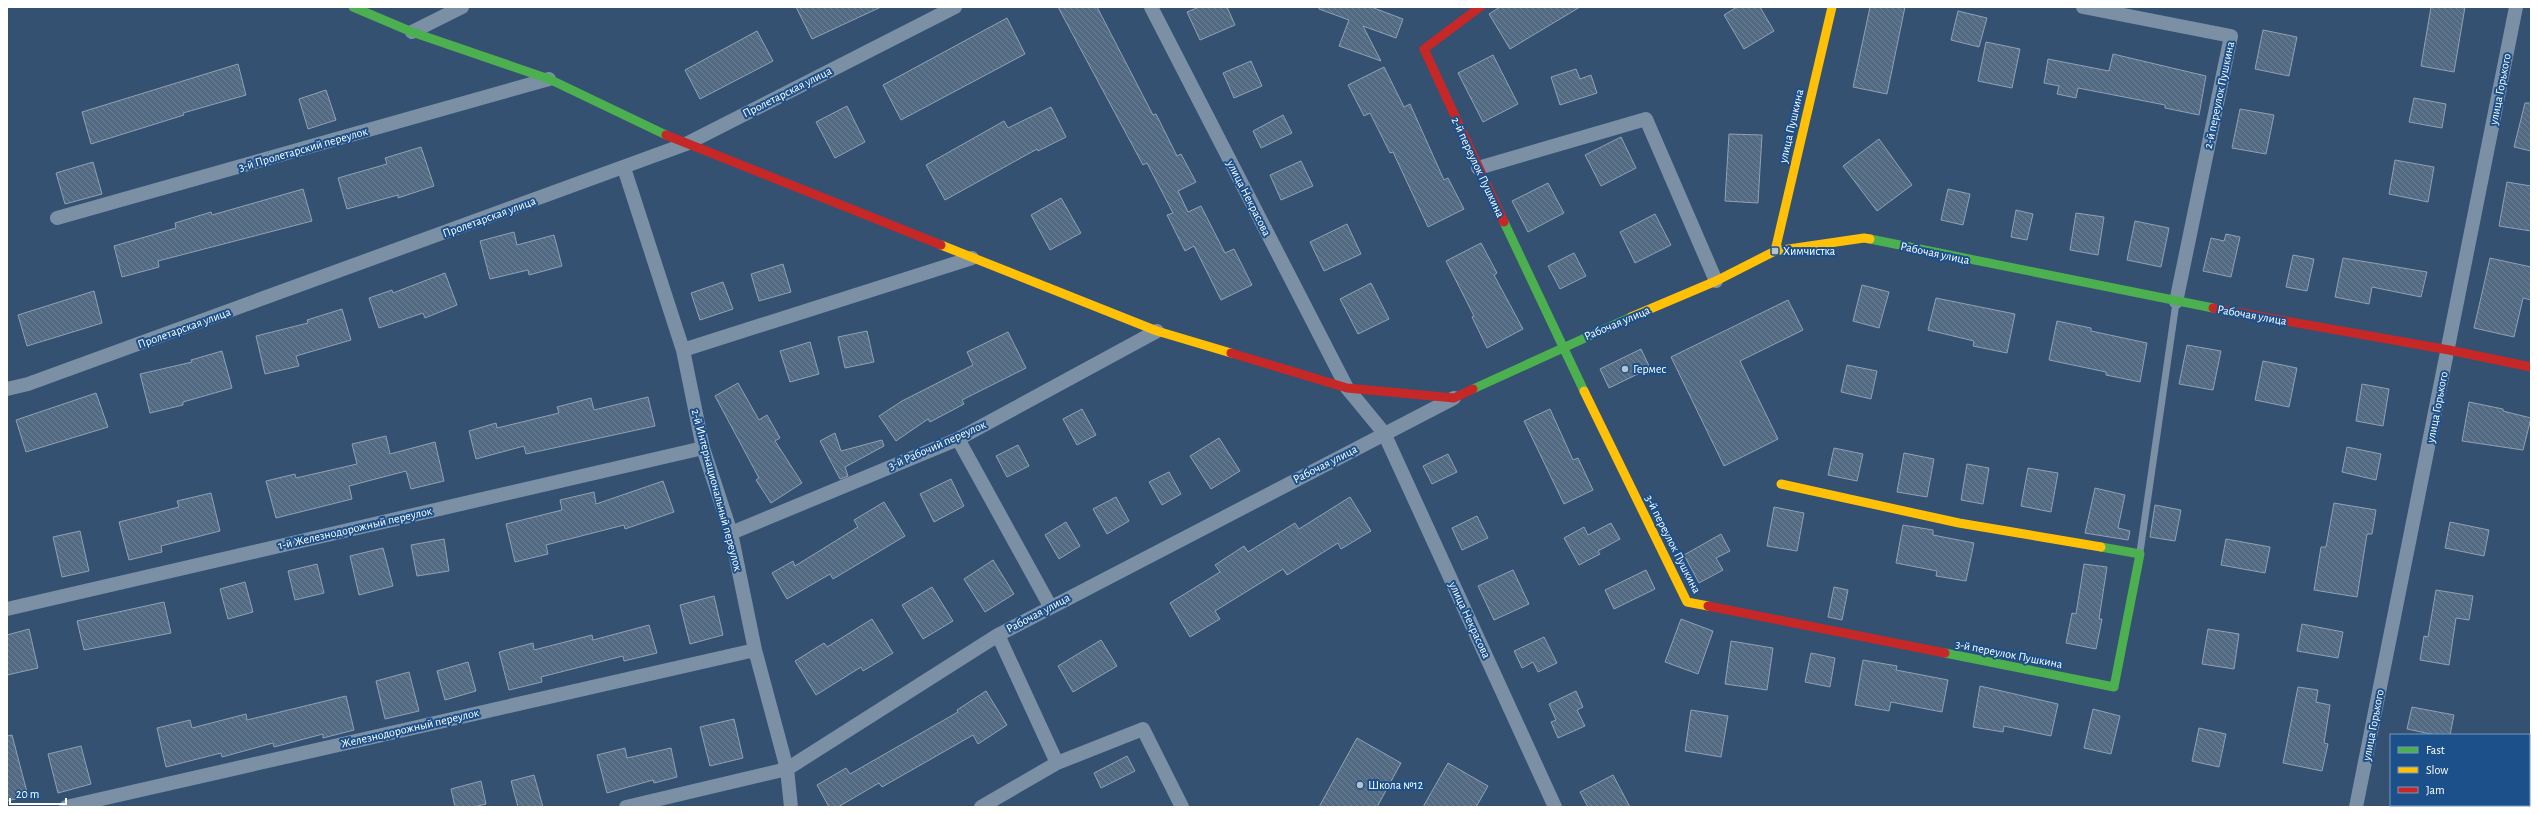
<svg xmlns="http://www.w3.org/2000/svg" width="2538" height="814" font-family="'Alegreya Sans',sans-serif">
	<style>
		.building { fill: url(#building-back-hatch); stroke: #90a1b4 }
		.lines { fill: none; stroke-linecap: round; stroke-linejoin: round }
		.lane { stroke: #7c90a5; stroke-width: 7 }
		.street { stroke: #7c90a5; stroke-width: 14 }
		.fast { stroke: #4caf50; stroke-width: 9 }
		.slow { stroke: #ffc107; stroke-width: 9 }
		.jam { stroke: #c62828; stroke-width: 9 }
		.poi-dot { fill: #b8c2cd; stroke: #1c508a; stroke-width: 1.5 }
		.labels { text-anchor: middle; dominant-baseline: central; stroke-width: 4; stroke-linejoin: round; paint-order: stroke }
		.street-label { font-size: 12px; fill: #fff; stroke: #1c508a }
		.poi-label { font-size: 12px; fill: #fff; stroke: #1c508a; text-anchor: start }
	</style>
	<defs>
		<pattern id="building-back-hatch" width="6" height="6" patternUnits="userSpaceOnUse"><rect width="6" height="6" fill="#536a83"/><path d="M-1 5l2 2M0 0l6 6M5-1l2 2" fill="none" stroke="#6d8096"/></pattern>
	</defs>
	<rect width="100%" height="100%" fill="#355171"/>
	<path class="building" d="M796,7h85l-69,32z
		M1058,7h39l56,108 3,-1 21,42 4,-2 15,28 -18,9 10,21 13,-6 24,47 9,-4 18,36 -31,15 -27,-54 -9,5 -18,-36 6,-2 -26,-50 -4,2z
		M1199,7h28l8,18 -35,15 -13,-28z
		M1319,7h52l32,12 -7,19 -33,-12 18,35 -42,-15 10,-26 -30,-11z
		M1500,7h80l-70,42 -21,-35z
		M1737,7h23l14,24 -30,18 -20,-34z
		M1870,7h35l-18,87 -34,-7z
		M2431,7h34l-11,65 -33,-6z
		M1958,11l29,7 -8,29 -28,-7z
		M1007,18l18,36 -124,66 -18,-35z
		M2263,30l34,7 -8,39 -34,-7z
		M757,31l16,30 -73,38 -15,-29z
		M1986,42l34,7 -8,39 -34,-7z
		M2113,54l93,22 -7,39 -34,-7v-3l-87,-17 -2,10 -19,-4 2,-8 -15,-3 4,-24 61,12z
		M1493,55l25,49 -35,18 -25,-49z
		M1251,61l11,25 -28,12 -11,-25z
		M238,64l8,31 -63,18 1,2 -93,29 -9,-32z
		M1384,67l20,40 6,-3 34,76 4,-2 16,31 -36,18 -35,-75 -3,1 -20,-40 -6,3 -16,-31z
		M1576,69l4,10 11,-4 6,18 -37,12 -9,-28z
		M326,90l10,30 -28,9 -9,-30z
		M2414,98l32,6 -4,24 -33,-6z
		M2525,103h6v48l-17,-4z
		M847,106l18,36 -30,16 -19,-36z
		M1051,107l15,30 -28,14 -1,-2 -92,51 -19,-35 78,-44 4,7z
		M2240,109l34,6 -8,39 -34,-6z
		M1283,115l9,18 -31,15 -8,-17z
		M1729,134l33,1 -4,68 -33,-2z
		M1621,137l15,31 -35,18 -16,-31z
		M1879,139l33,46 -35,26 -34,-45z
		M421,147l13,39 -36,12v-3l-51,14 -9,-31 49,-14 -2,-6z
		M2395,160l39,7 -6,35 -39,-8z
		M1301,161l12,25 -32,14 -11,-25z
		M93,162l9,32 -37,10 -9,-31z
		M2507,182l24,4v45l-32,-5z
		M1548,183l16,30 -36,19 -16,-31z
		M303,189l9,32 -154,40 1,6 -37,10 -8,-31 62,-18 -1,-5 36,-11 1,3z
		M1948,189l22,5 -7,31 -22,-5z
		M1061,198l20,35 -31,17 -19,-35z
		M2016,210l17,4 -6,26 -16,-3z
		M2076,213l28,4 -6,38 -28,-5z
		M1655,214l16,31 -36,18 -15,-31z
		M2135,221l34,7 -8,39 -34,-7z
		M1347,224l14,30 -37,17 -14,-29z
		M514,232l3,13 37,-10 8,31 -33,9 -1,-5 -38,9 -10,-38z
		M2226,234l14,3 -9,40 -28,-6 8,-33 13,3z
		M1481,243l16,30 -3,2 29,54 -36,19 -15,-31 2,-1 -28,-55z
		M1574,253l12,23 -26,13 -12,-23z
		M2293,255l21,4 -7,32 -21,-4z
		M2343,258l84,14 -6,25 -49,-10 -3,17 -34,-7z
		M2490,258l41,9v33l-8,-2 -9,39 -40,-9z
		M783,264l8,28 -32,9 -8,-27z
		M445,273l12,32 -32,13 -2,-5 -44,15 -10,-30 23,-8 1,3z
		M723,282l10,27 -33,11 -9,-27z
		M1371,283l18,36 -31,15 -18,-35z
		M1862,285l27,7 -10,36 -26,-7z
		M94,291l8,32 -75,23 -9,-31z
		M1936,298l79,16 -8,39 -34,-7 1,-5 -46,-11z
		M1788,300l15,30 -63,31 38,78 -54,27 -53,-109z
		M342,309l9,31 -55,16 3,10 -34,8 -9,-38 52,-13 -1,-3z
		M2057,321l34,7v3l56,12 -7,39 -34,-7v-3l-57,-12z
		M867,331l7,31 -29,6 -7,-31z
		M1008,332l18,36 -64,32 2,4 -34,18 -2,-3 -32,22 -17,-25 23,-15 71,-36 -6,-13z
		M810,342l9,32 -29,8 -10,-31z
		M2187,345l34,6 -8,39 -34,-6z
		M1641,349l9,19 -41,20 -9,-19z
		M222,351l10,37 -49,14v3l-33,8 -10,-39 52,-12 -1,-2z
		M2263,361l34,7 -8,39 -34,-7z
		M1847,365l30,6 -6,28 -30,-7z
		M738,383l21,37 8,-5 13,23 -5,3 27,42 -31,20 -15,-23 3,-2 -44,-82z
		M2362,384l27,5 -6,37 -27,-5z
		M96,393l12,34 -82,25 -10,-32z
		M648,397l7,29 -129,28 -2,-8 -48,13 -7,-28 27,-8 1,5 62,-15 -2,-6 34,-9 3,12z
		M2469,402l34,7v2l28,7 -8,32 -61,-9z
		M1082,409l14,26 -19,10 -14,-26z
		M1550,409l23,51 5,-2 15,32 -29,14 -40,-83z
		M835,433l6,18 41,-11 2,6 -39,21 3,9 -8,3 -20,-38z
		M386,436l4,18 45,-12 9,39 -33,8 -5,-18 -57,15 3,13 -76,19 -10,-37 29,-7 1,4 61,-14 -5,-20z
		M1219,438l21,33 -29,18 -21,-33z
		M1018,445l11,21 -22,11 -11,-21z
		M2347,447l34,7 -5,26 -34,-8z
		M1834,448l29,6 -6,27 -29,-6z
		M1904,453l30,6 -7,38 -30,-5z
		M1448,454l9,18 -25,12 -9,-18z
		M1967,464l22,4 -6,36 -22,-4z
		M2028,468l30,5 -7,39 -30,-6z
		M1169,472l12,22 -19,11 -13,-23z
		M951,479l13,27 -30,16 -14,-28z
		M663,481l11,31 -49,17 -1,-4 -78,20 2,9 -33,8 -9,-38 56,-14 -2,-10 34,-8 2,12z
		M2095,488l30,7 -7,33 12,3 -2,9 -43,-7z
		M211,493l9,38 -59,15 1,6 -33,8 -10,-38 60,-15 -2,-6z
		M1116,497l13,24 -22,13 -14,-25z
		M1350,497l21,34 -30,18 -3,-6 -51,32 -4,-6 -68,42 5,8 -30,18 -20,-34 50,-31 -5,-7 29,-19 4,6 47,-29 4,6z
		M884,502l21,34 -72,43 -3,-5 -43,25 -15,-26 21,-12 2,5 63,-39 -4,-7z
		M2334,503l42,7 -4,24h-5l-10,63 -43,-7 7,-43h5z
		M2155,505l26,5 -6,31 -25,-4z
		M1774,507l30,6 -7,38 -30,-5z
		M1477,516l11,22 -26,12 -10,-22z
		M1066,522l14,24 -21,13 -14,-24z
		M2450,522l39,8 -5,26 -39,-8z
		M1611,523l9,16 -22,12 2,3 -21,11 -15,-27 20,-11 4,8z
		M1903,525l30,5v5l41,8 -8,38 -30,-5 1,-5 -41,-8z
		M80,531l9,40 -27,6 -9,-40z
		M1721,534l9,17 -14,7 7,12 -24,13 -15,-28z
		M444,539l5,32 -32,5 -6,-31z
		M2226,539l44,8 -5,26 -44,-8z
		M383,548l10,38 -34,9 -9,-39z
		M993,560l21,34 -29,18 -21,-33z
		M317,564l7,29 -29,7 -7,-29z
		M2084,564l23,3 -8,52h3l-6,30 -30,-6 6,-30 4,1z
		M1513,570l16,34 -35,16 -16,-34z
		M1646,570l9,19 -41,20 -9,-19z
		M245,582l8,30 -25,7 -8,-30z
		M932,587l21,34 -30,18 -21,-34z
		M1834,587l14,3 -6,30 -14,-3z
		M2436,590l37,6 -4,24 -13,-2 -7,47 -29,-5 4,-24 4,1z
		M714,596l9,39 -33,9 -10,-39z
		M164,602l7,31 -87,17 -7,-29z
		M872,619l21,34 -30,18 -2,-4 -45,28 -21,-34 29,-18 3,4z
		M1681,619l32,12 -15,43 -33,-12z
		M2302,624l41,8 -5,26 -41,-7z
		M649,625l8,28 -33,8 -1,-5 -82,21 1,5 -33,8 -10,-38 34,-9 1,7 58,-15 1,5z
		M29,629l9,39 -31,7v-40z
		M2208,629l31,5 -5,35 -32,-5z
		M1544,637l13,26 -19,9 -5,-10 -11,6 -8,-17z
		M1101,640l16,26 -44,26 -15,-26z
		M1731,641l42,7 -6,42 -42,-6z
		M1811,653l24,5 -5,29 -25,-5z
		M1863,660l34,6 -1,4 52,10 -6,32 -51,-10 -2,9 -34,-6z
		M468,662l8,29 -31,9 -8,-29z
		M409,672l10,39 -34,8 -9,-38z
		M1980,686l78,18 -7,32 -47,-10 -1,6 -30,-5z
		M2298,687l20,3 -2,12 14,3 -6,38 4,1 -6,27 -39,-8z
		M986,691l21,34 -29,19 -5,-9 -91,52 -3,-4 -41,24h-9l-12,-22 29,-17 4,6 108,-62 -1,-2z
		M1576,691l7,16 -6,3 8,16 -27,12 -7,-16 5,-2 -7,-16z
		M346,696l8,34 -31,8v-4l-49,13 -1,-4 -51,14 -1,-4 -55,14 -9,-39 33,-8 2,8 54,-14 1,6z
		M2412,707l42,8 -4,20h-15l-28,-6z
		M2093,709l27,7 -9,38 -27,-6z
		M1691,710l37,6 -7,41 -36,-6z
		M734,719l9,39 -33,8 -10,-39z
		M2199,728l27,6 -7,33 -27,-6z
		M12,735l16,61 -21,5v-65z
		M1357,738l44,25 -24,44h-58z
		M81,746l10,38 -33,9 -10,-39z
		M625,748l2,10 44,-10 6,29 -23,6 -1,-3 -46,13 -10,-38z
		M1127,756l8,15 -34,17 -7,-15z
		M1448,763l40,23 -12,21h-53z
		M534,775l9,32h-25l-7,-26z
		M1613,775l17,32h-42l-8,-15z
		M481,781l5,23 -13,3h-18l-4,-18z"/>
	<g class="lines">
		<path class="lane" d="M2140,552l36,-249"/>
		<path class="street" d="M1151,7l196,381 37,45 171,374
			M2083,7l148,29 -55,266
			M412,32l50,-25
			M624,168l59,182 20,98 28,85 24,117 32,119 4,38
			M1478,168l168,-49 70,162
			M57,218l492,-139
			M683,350l289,-92
			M7,389l21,-5 658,-240 269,-137
			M958,439l92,167
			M731,533l227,-94 199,-108
			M7,609l696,-161
			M1057,763l86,-34 39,78
			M66,807l689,-157
			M626,807l161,-38 211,-134 456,-237
			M981,807l76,-44 -59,-128
			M2356,807l160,-800"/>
		<path class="fast" d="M353,7l59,25 137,47 117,56
			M1504,222l80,169
			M1870,239l343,69
			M1473,389l158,-72
			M1945,653l169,34 26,-133 -39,-7"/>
		<path class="slow" d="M941,245l216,86 74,22
			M1775,251l57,-244
			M1631,317l85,-36 59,-30 89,-13 6,1
			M1584,391l103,211 21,4
			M1781,484l178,39 142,24"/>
		<path class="jam" d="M1480,7l-56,42 80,173
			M666,135l275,110
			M2213,308l236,42 82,17
			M1231,353l116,35 107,10 19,-9
			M1708,606l237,47"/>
	</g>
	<g class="poi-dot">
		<rect x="1771" y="247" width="8" height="8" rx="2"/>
		<circle cx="1625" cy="369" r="4"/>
		<circle cx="1360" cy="785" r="4"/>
	</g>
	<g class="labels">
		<g class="street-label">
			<text transform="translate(2500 89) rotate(-79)">улица Горького</text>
			<text transform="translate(787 92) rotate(-27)">Пролетарская улица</text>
			<text transform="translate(2219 95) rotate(-78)">2-й переулок Пушкина</text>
			<text transform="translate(1791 126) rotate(-77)">улица Пушкина</text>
			<text transform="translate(303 149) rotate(-16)">3-й Пролетарский переулок</text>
			<text transform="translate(1478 167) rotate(65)">2-й переулок Пушкина</text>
			<text transform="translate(1249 198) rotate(63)">улица Некрасова</text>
			<text transform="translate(489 217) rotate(-20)">Пролетарская улица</text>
			<text transform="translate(1935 253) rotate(12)">Рабочая улица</text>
			<text transform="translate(2252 315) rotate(10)">Рабочая улица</text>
			<text transform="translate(1617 323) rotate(-23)">Рабочая улица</text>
			<text transform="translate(184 328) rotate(-20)">Пролетарская улица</text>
			<text transform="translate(2437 407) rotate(-79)">улица Горького</text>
			<text transform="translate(937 445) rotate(-24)">3-й Рабочий переулок</text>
			<text transform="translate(1325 464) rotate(-27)">Рабочая улица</text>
			<text transform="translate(717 490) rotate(75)">2-й Интернациональный переулок</text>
			<text transform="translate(355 528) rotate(-13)">1-й Железнодорожный переулок</text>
			<text transform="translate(1673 544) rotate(63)">3-й переулок Пушкина</text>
			<text transform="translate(1038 613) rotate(-28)">Рабочая улица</text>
			<text transform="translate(1470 620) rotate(65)">улица Некрасова</text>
			<text transform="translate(2009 654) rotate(11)">3-й переулок Пушкина</text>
			<text transform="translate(2373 725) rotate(-79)">улица Горького</text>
			<text transform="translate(410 728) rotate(-13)">Железнодорожный переулок</text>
		</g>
		<g class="poi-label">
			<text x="1783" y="251">Химчистка</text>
			<text x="1633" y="369">Гермес</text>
			<text x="1368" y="785">Школа №12</text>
		</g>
	</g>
	<rect width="2538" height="814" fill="none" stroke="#ffffff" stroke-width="16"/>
	<rect x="2390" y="734" width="140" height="72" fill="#1c508a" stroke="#7796b9"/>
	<rect x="2398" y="747" width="20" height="6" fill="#4caf50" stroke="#7796b9"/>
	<text x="2426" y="754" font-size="12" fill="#ffffff">Fast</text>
	<rect x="2398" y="767" width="20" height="6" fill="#ffc107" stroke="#7796b9"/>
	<text x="2426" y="774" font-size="12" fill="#ffffff">Slow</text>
	<rect x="2398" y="787" width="20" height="6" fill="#c62828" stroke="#7796b9"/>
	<text x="2426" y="794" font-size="12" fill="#ffffff">Jam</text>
	<path d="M10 798v6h56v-6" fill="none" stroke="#ffffff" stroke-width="2"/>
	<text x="16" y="798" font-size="12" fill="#ffffff" stroke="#1c508a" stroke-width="3" paint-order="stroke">20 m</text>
</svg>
